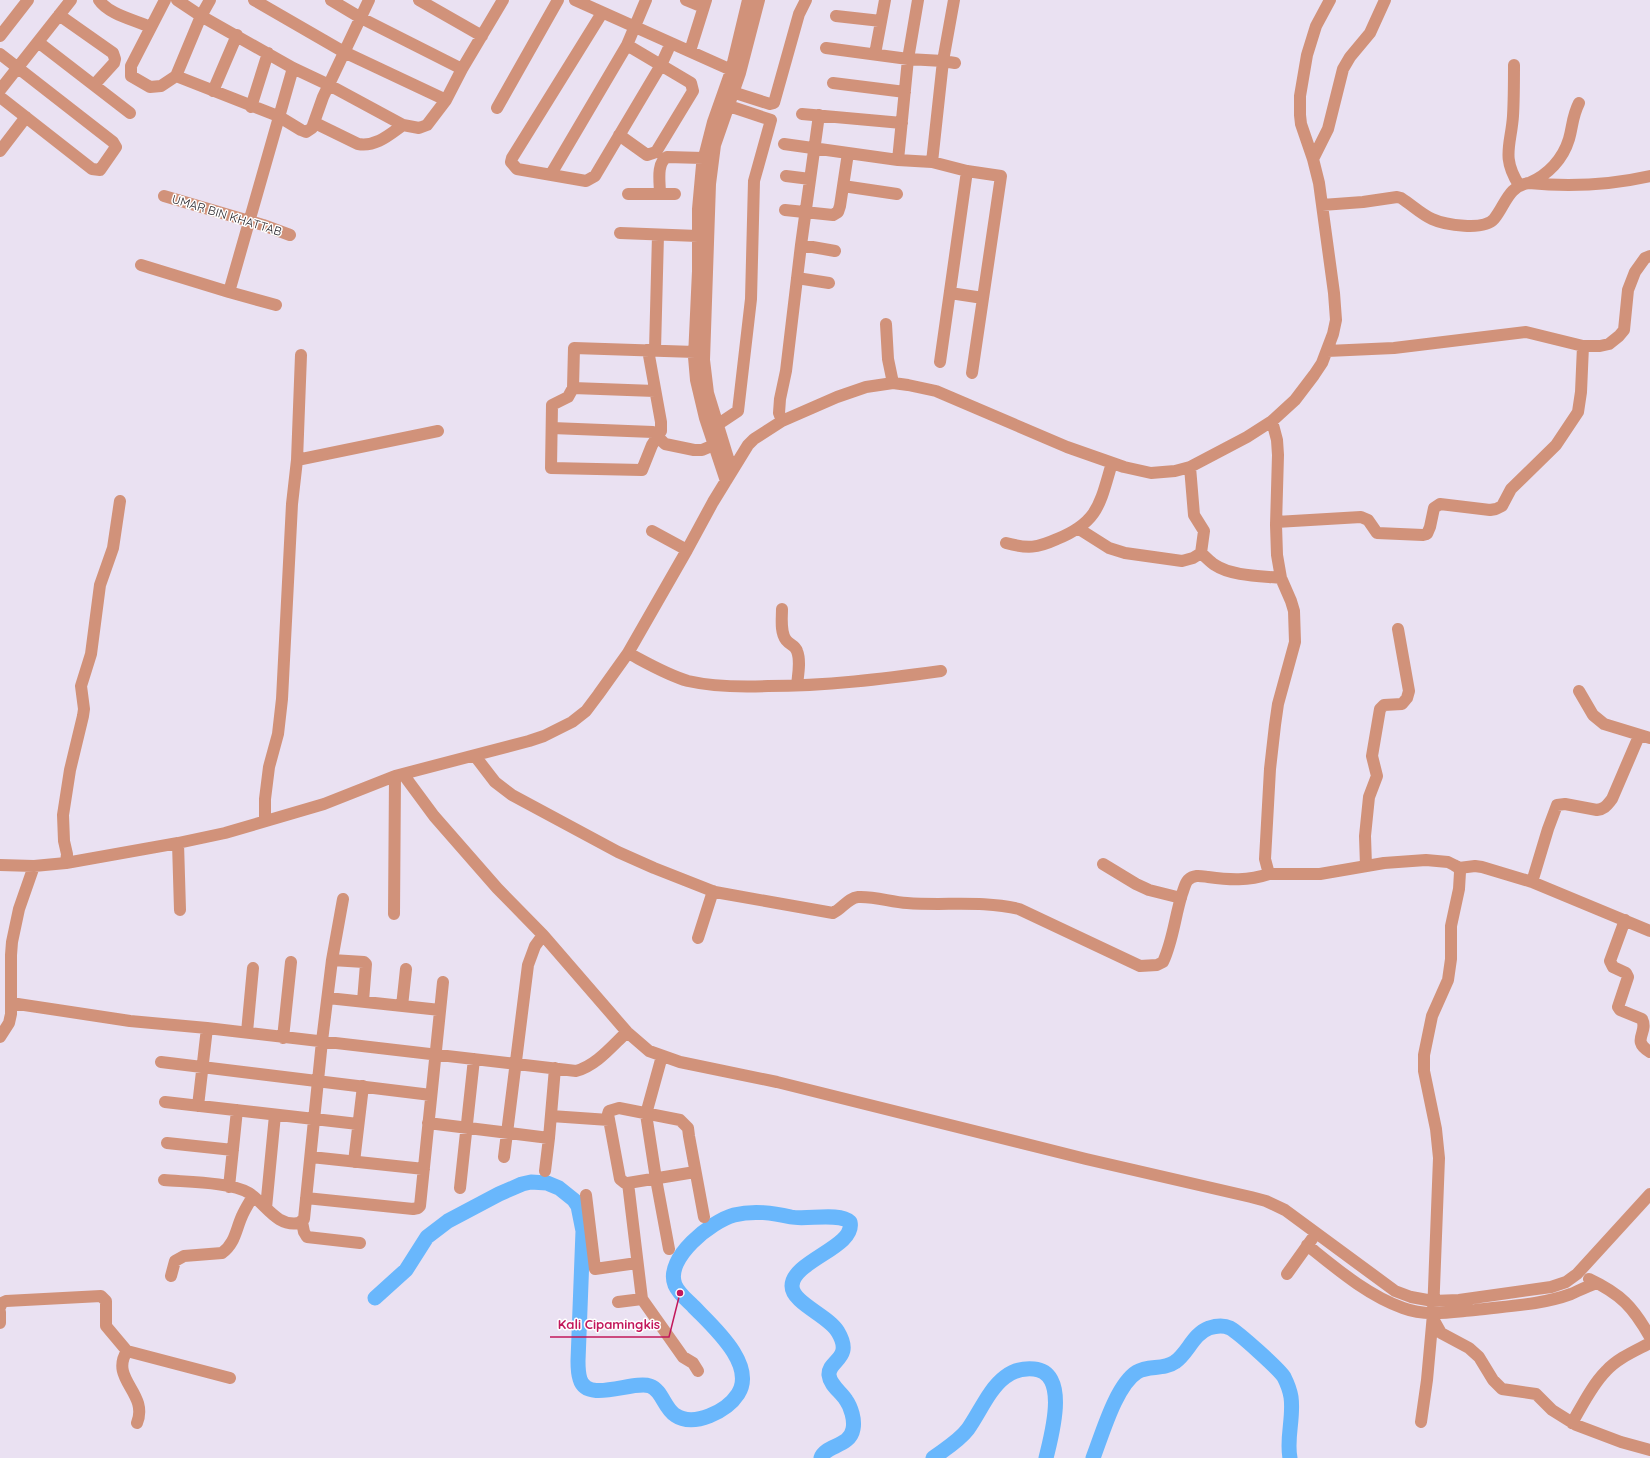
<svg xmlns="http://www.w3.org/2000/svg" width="1650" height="1458" font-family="Quicksand,sans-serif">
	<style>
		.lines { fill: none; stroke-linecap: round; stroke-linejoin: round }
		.river { stroke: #69b7fc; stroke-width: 15 }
		.minor { stroke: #d1927a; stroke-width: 12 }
		.labels { text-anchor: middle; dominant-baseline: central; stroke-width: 3; stroke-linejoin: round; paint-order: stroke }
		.street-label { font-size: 12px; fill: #1d1a20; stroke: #fff }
		.leader { fill: none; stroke: #c2185b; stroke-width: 1.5 }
		.callout-dot { fill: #c2185b; stroke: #fff; stroke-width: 1.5 }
		.callout-label { font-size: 13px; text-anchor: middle; font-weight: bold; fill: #c2185b; stroke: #fff; stroke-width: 3; stroke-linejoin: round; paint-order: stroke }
	</style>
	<rect width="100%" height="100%" fill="#eae1f2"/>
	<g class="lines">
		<path class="river" d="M375,1298l31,-28 21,-33 21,-16 51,-27 23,-10 9,-2 16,1 12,5 15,12 4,6 5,25 -5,130c0,6 0,12 2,18 7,25 53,1 70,7 12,4 14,22 25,29 19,13 52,-4 63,-21 19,-30 -27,-69 -45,-88 -6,-6 -14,-12 -18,-21 -11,-27 37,-64 59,-70 20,-5 39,-2 57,2 16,3 48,-5 59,5 6,25 -58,39 -58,64 0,17 37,30 46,46 16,27 -10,28 -9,43 1,10 12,17 17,25 5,7 9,20 7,29 -3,18 -28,16 -32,29
			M933,1458c12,-9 26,-17 35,-29 12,-17 21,-40 37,-52 9,-7 18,-9 29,-8 36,3 17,68 12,89
			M1093,1458c9,-23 23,-73 44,-86 11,-7 27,-2 38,-10 13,-9 18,-28 34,-34 6,-2 15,-3 21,0 9,5 49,41 54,49 3,6 6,14 7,20 3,21 -5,41 -1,61"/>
		<path class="minor" d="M99,0c9,14 36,20 51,27
			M165,0l-34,66v10l19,11 11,-1 15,-10 102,40 23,14 5,2 6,-4 11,-31 46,-97
			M177,0l24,16 92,52 36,17 74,40 16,3 8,-3 19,-25 16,-31 41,-69
			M254,0l90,52 102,48
			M331,0l30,18 101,51
			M419,0l63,36
			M575,0l163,73
			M686,0l17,7
			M602,13l-90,145 -1,4 6,7 69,12 9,-5 66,-111 10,-22
			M59,15l54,38 2,6 -1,4 -20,22
			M836,16l45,5
			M0,36l28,-36
			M38,42l92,71
			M826,48l82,11 35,2 11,-61
			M690,51l16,-51
			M0,54l113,88 3,5 -16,23 -8,-1 -92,-72
			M875,54l10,-54
			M1514,65c0,17 0,34 -1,51 -2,29 -12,41 6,69
			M176,76l25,-60 9,-16
			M833,83l72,9
			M0,90l71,-90
			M726,90l44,14 4,-1 25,-89 7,-14
			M213,91l24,-56
			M251,107l17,-54
			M497,108l61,-108
			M802,114l100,9
			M315,123l43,21c18,3 31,-9 45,-19
			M619,135l28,20 9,-3 37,-61 -2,-8 -64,-38
			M784,144l114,16 34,2 11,-101 12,2
			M0,151l26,-34
			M1313,159l15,-30 15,-60 7,-12 20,-24 15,-33
			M898,160l10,-101 10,-59
			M932,162l35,9 34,5 -29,197
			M551,174l76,-129 19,-45
			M786,176l24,3
			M1529,183c19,-8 34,-24 40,-44 4,-14 3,-22 10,-36
			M843,186l54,8
			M628,194h47
			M660,194c0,-11 -4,-31 7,-37l36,1
			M164,196l99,29 27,10
			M1322,205l41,-3 34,-5 4,1c11,7 20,16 31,21 13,6 52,12 62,0 12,-15 14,-33 35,-36 40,4 81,2 121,-7
			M785,210l48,5 5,-3 2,-6 8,-53
			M620,233l78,3
			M801,245l34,6
			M141,265l88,27 64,-224
			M797,278l32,5
			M229,292l47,13
			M950,293l33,5
			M886,324l2,35 5,24
			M648,350l13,72v9l-9,14 -10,25 -91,-2 1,-63 16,-8 5,-9 1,-40 121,4
			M655,350l3,-115
			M1327,351l67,-3 132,-16 57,14h17l9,-2 10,-8 5,-6 4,-40 7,-18 10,-14 5,-2
			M940,362l27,-191
			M573,388l82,3
			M782,421l-3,-8 1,-14 6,-28 15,-126 18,-130
			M1272,421l5,19 1,15 -2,70 1,30 4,23 10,23 3,10 1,31 -17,62 -3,21 -5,44 -5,90 4,15h51l64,-11 42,-3 22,2 6,3 5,3 1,4 -1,17 -8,37v33l-3,21 -16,36 -8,39v16l12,58 3,29 -6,156 -6,66 -6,42
			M717,425l21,-14 13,-112 3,-118 17,-61 -42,-14
			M552,428l101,4 12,12 29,6h8l19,-8
			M297,460l141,-29
			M1190,467l4,48 10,16 -3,22c5,4 9,9 14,12 16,11 47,11 66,13
			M732,471l-24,-78 -4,-33 6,-176 5,-39 25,-72 19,-73
			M726,481l-21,-63 -9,-38 -2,-23 4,-86v-62l4,-44 11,-43 18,-51 17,-71
			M1276,522l85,-5 7,3 9,13 46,2 4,-1 3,-7 4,-19 6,-4 50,6 6,-1 6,-3 9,-17 45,-44 22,-33 3,-20 2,-46
			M1079,529l30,19 16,5 57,8 11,-3 8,-5
			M652,531l35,19
			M1006,543c22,6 31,5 51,-4 42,-17 43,-36 55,-76
			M782,609c0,10 -2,23 4,31 4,5 9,5 11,11 4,10 1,24 0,34
			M628,653c19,10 39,22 60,28 26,6 54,6 80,5 58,0 115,-7 173,-15
			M1579,691l14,24 11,9 46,14
			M475,756l20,26 17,13 106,57 36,16 61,24 118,21c9,-4 15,-15 25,-16 16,-1 33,5 49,6 37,3 75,-3 112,6l121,57 17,-1 6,-3c10,-21 12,-46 19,-68 2,-5 3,-11 6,-14 6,-6 13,-4 20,-3 22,3 40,4 61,-3
			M403,774l31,42 63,72 46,47 84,97 22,19 31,11 97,20 309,77 165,38 15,4 19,9 110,81 16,6 22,4 26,-1 92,-13 15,-5 11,-8 73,-80
			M265,821v-22l4,-32 9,-33 4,-35 10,-195 5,-44 4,-105
			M178,843l2,67
			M66,863l1,-9 -3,-13 -1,-26 7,-45 13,-54 1,-7 -3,-23 10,-32 9,-69 13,-37 7,-47
			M1103,864l33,20 13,6 32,8
			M0,865l34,1 32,-3 112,-20 47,-10 99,-29 71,-28 134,-35 15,-5 28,-14 14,-11 12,-16 30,-42 59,-103 26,-48 35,-57 6,-6 28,-18 55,-24 29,-10 27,-4 15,2 28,6 131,56 57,20 27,6 24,-2 15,-4 57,-30 25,-16 23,-21 19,-25 8,-12 11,-29 3,-14 -2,-27 -15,-110 -6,-24 -12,-35 -1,-9v-19l7,-41 9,-29 14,-26
			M1366,866l-1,-30 4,-39 8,-21 -5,-20 8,-47 4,-4 18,-1 5,-6 2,-7 -11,-62
			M1459,868l16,-2 7,1 50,15 118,49
			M1532,882l16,-53 9,-24 8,-1 32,6c8,-1 10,-5 15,-11l27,-63
			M394,914l1,-138
			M1625,920l-15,41 3,6 13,6 2,4 -10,30 2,3 22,9c7,14 -12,21 8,33
			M698,938l15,-47
			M332,960l32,2 2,2 -3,37
			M328,998l112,12
			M11,1003l119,18 77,7 369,43c20,-5 36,-25 51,-39
			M402,1006l4,-37
			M247,1032l6,-64
			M0,1037l9,-14 2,-9v-59l1,-13 7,-33 15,-43
			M283,1038l8,-76
			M662,1056l-16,58 10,65 13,70
			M161,1062l270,33
			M165,1102l193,22
			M198,1106l9,-78
			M551,1116l58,4
			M428,1123l121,15
			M167,1143l66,7
			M311,1157l113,12
			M504,1157l24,-192 7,-19 8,-11
			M354,1162l9,-76
			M545,1171l4,-33 6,-70
			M695,1172l-67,11h-3l-5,-4 -12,-65 1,-3 10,-3 61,12 8,8 1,8 15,81
			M164,1180c22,2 68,2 85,13 17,11 27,34 50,30l5,-4 18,-178 10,-81 11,-61
			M628,1183l14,116 41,58 10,6 5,8
			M229,1187l8,-77
			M460,1188l14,-129
			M586,1195l9,74 42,-6
			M306,1198l107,11 5,-1 2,-2 23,-224
			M266,1208l9,-93
			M302,1222l2,10 3,5 53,6
			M1307,1245c30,24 60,50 96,63 24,9 48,4 72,2 32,-4 66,-5 96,-16 9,-4 17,-8 26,-11
			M1287,1274l25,-35
			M171,1276l4,-15 9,-5 38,-3c13,-9 14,-24 20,-37 3,-7 7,-13 11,-20
			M1589,1279c32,15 44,28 61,58
			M618,1302l24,-3
			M0,1307l2,-4 4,-2 95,-5 5,5v25l21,25 103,27
			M0,1312v11
			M1432,1317l9,16 28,15 10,9 14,23 9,9 34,5 16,16 24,15 45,17 29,8
			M127,1351c-18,28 22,42 10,72
			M1572,1423c10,-17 20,-38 34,-52 12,-13 29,-20 44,-28"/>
	</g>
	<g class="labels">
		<g class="street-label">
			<text transform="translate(227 215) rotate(17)">UMAR BIN KHATTAB</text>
		</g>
	</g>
	<path class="leader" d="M680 1293L669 1337H550"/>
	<circle class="callout-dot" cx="680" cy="1293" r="4"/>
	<g class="callout-label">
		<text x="609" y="1329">Kali Cipamingkis</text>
	</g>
</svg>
